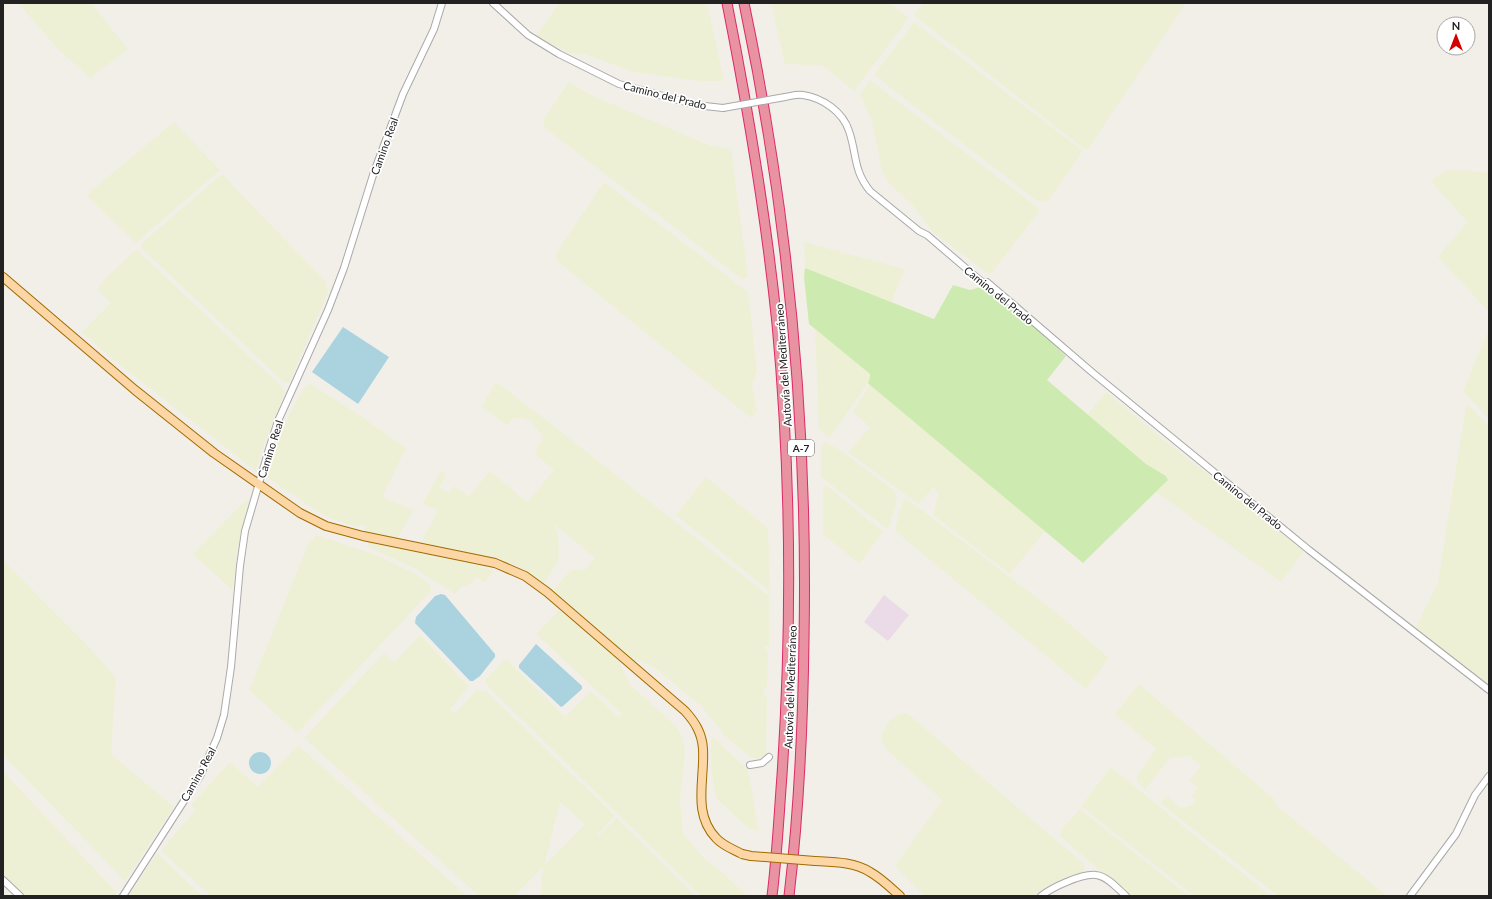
<svg xmlns="http://www.w3.org/2000/svg" width="1492" height="899" font-family="Lato,sans-serif">
	<style>
		.industrial { fill: #ebdbe8 }
		.farmland { fill: #eef0d5; fill-rule: evenodd }
		.grass { fill: #cdebb0 }
		.water { fill: #aad3df }
		.lines { fill: none; stroke-linecap: round; stroke-linejoin: round }
		.minor-casing { stroke: #a9a9a9; stroke-width: 8 }
		.major-casing { stroke: #a06b00; stroke-width: 10 }
		.highway-casing { stroke: #dc2a67; stroke-width: 11 }
		.minor { stroke: #fff; stroke-width: 6 }
		.major { stroke: #fcd6a4; stroke-width: 8 }
		.highway { stroke: #e892a2; stroke-width: 9 }
		.minor-bridge-casing { stroke: #a9a9a9; stroke-width: 8; stroke-linecap: butt }
		.major-bridge-casing { stroke: #a06b00; stroke-width: 10; stroke-linecap: butt }
		.minor-bridge { stroke: #fff; stroke-width: 6 }
		.major-bridge { stroke: #fcd6a4; stroke-width: 8 }
		.labels { text-anchor: middle; dominant-baseline: central; stroke-width: 3.5; stroke-linejoin: round; paint-order: stroke }
		.shield { fill: #fff; stroke: #646464; stroke-width: 1 }
		.shield-label { font-size: 10px; font-weight: bold; fill: #222 }
		.street-label { font-size: 11px; fill: #222; stroke: #fff }
	</style>
	<rect width="100%" height="100%" fill="#f2efe9"/>
	<path class="industrial" d="M884,595l25,20 -21,26 -24,-19z"/>
	<path class="farmland" d="M18,3h73l37,46 -38,29 -32,-29z
		M559,3h148l17,78h-26l-64,-9 -50,-18 -15,-1 -33,-17z
		M771,3h119l19,15 -55,73 -31,-25 -38,-2z
		M923,3h263l-98,146h-4l-170,-134z
		M914,22l169,129 -35,50 -12,-1 -162,-125z
		M870,80l168,128 1,4 -49,63 -57,-43 -18,-24 -27,-26 -6,-11 -10,-50 -12,-27z
		M569,82l24,14 118,50 20,3 17,127 -5,4 -198,-152 -2,-8z
		M174,122l46,48 -84,73 -50,-48z
		M1454,170l35,2v140l-51,-55 29,-35 -36,-41 14,-10z
		M222,174l104,108 2,10 -39,91 -5,-1 -143,-134v-4z
		M604,182l144,110 9,78 -5,16 5,25 -6,7 -194,-157 -1,-4 1,-5z
		M804,242l101,27 -14,34 -86,-35z
		M137,250l145,137 3,5 -22,55 -7,24 -141,-110 -33,-29 29,-29 -13,-13 2,-6 33,-32z
		M815,329l55,45v3l-2,6 -37,53 -3,1 -9,-8z
		M1489,329v90l-26,-28z
		M496,382l53,40 220,174v50l-5,1 4,5 -1,33 -4,6 4,7 -1,57 -8,4 -8,-2 -24,-20 -25,-31 -43,-36 -15,-8 -11,-1 -80,-70 17,-19 4,-2h12l10,-12 -40,-33 3,10 1,21 -2,8 -14,20 -17,-13 -12,-6 -20,-6 -73,-16 17,-33 -16,-6 19,-33 5,3 -7,14 10,5 5,-7 15,10 21,-25 37,31 27,-32 -19,-16 8,-17 -1,-3 -3,-2 -8,-11 -9,-3h-9l-6,8 -25,-20z
		M311,384l51,33 44,31 -24,49 32,13 -17,28 -34,-7 3,-5 -16,-1 -25,-9 -56,-37 -1,-4 10,-34 13,-30 13,-24z
		M870,385l175,146 -35,43 -77,-59 5,-20 -4,-8 -16,17 -70,-52 22,-25 -17,-15z
		M1106,392l58,48 141,110 -24,32 -125,-90 12,-12 -2,-4 -20,-12 -59,-49z
		M1466,406h4l19,21v261l-74,-58 23,-48z
		M825,442l15,8 55,41 2,9 -8,27 -3,1 -65,-51v-29l2,-5z
		M706,477l62,51 2,63 -94,-76z
		M823,485l4,1 56,46 -24,32 -36,-30z
		M903,499l8,3 141,107 57,49 -23,31 -191,-158z
		M249,500l-11,46 -5,40 -1,4 -39,-36 49,-50z
		M316,535l63,21 40,20 11,9 1,6 -134,142 -48,-43 60,-148z
		M368,540l93,21 33,9 -9,13 -8,-6 -9,9h-6l-7,8 -41,-26 -45,-21z
		M3,560l87,88 26,30 -5,76 63,53 -49,74 -122,-126z
		M560,610l58,49 12,26 46,41 7,12 2,13 -5,49 3,34 22,25 16,12 25,24 -1,1h-44l-210,-207 -6,-7 1,-3 20,-20 59,58 26,-26 28,27 3,-4 -86,-80 22,-23z
		M420,635l49,52 -19,22 4,5 23,-24 9,1 129,125 -18,19 1,2 19,-19 79,78h-156l3,-29 -29,29h-35l-175,-158 80,-85 10,9zM560,802l25,22 -41,42z
		M1139,684l135,115 2,6 111,91h-109l-118,-93 7,-7 14,12 9,-2 6,-5 -4,-6 6,-7 -9,-7 12,-15 -12,-10 -19,2 -25,32 -8,-9v-5l19,-27 -41,-35z
		M907,713l177,151 1,7 -34,13 -17,12h-110l-29,-30 47,-66 -56,-51 -5,-9 2,-9 7,-11 10,-6z
		M713,737l35,33 11,61 -11,-3 -32,-30 -5,-29v-28z
		M298,745l169,151h-256l-50,-45 34,-41 -4,-5 39,-43 28,25z
		M1111,767l76,62 84,67h-77l-113,-90z
		M3,771l114,122 -2,3h-90l-22,-21z
		M1080,809l109,87h-60l-69,-60 1,-6z
		M158,854l44,42h-73l26,-40z"/>
	<path class="grass" d="M805,268l129,51 19,-34 17,5 14,-4 58,47 24,23 -19,24 99,84 20,12 2,4 -85,83 -213,-178 -2,-2 2,-6v-3l-61,-50 -5,-47z"/>
	<path class="water" d="M343,327l46,30 -31,47 -46,-32z
		M441,594l4,1 50,59v3l-15,19 -7,5h-3l-55,-58 1,-6 19,-21z
		M536,644l46,42v3l-19,17 -2,1 -42,-39v-3z
		M249 763a11 11 0 1 1 22 0a11 11 0 1 1-22 0Z"/>
	<g class="lines">
		<g class="minor-casing">
			<path id="minor" d="M493,3l35,32 31,19 60,30 77,21 27,3
				M785,97c6,-1 12,-3 18,-2 20,3 40,17 46,36 8,23 4,39 21,60l49,40 8,4 55,47h5l106,91 216,177 180,140
				M750,765l12,-2 7,-6
				M3,880l17,16
				M123,896l77,-120 17,-38 7,-23 7,-48 9,-101 5,-35 24,-82 9,-28 50,-111 16,-42 30,-96 29,-78 31,-65 8,-26
				M1041,896c10,-8 41,-23 55,-21 11,1 22,14 30,21
				M1410,896l46,-62 19,-39 14,-19"/>
		</g>
		<g class="major-casing">
			<path id="major" d="M3,277l132,113 79,63 86,60 26,13 37,10 132,27 30,13 22,16 138,119c10,11 17,22 18,38 2,30 -11,64 13,89 7,8 17,11 26,16
				M815,861c19,1 39,1 55,11 11,6 21,16 30,24"/>
		</g>
		<g class="highway-casing">
			<path id="highway" d="M727,3c21,106 39,213 50,321 14,149 15,301 5,451 -3,40 -5,81 -10,121
				M744,3c44,209 64,423 60,636 -1,86 -5,172 -15,257"/>
		</g>
		<use href="#minor" class="minor"/>
		<use href="#major" class="major"/>
		<use href="#highway" class="highway"/>
		<g class="minor-bridge-casing">
			<path id="minor-bridge" d="M723,108l62,-11"/>
		</g>
		<g class="major-bridge-casing">
			<path id="major-bridge" d="M742,854l9,2 64,5"/>
		</g>
		<use href="#minor-bridge" class="minor-bridge"/>
		<use href="#major-bridge" class="major-bridge"/>
	</g>
	<g class="labels">
		<rect class="shield" x="788" y="440" width="26" height="16" rx="3"/>
		<g class="shield-label">
			<text x="801" y="448">A-7</text>
		</g>
		<g class="street-label">
			<text transform="translate(665 95) rotate(14)">Camino del Prado</text>
			<text transform="translate(384 146) rotate(-70)">Camino Real</text>
			<text transform="translate(999 295) rotate(39)">Camino del Prado</text>
			<text transform="translate(783 365) rotate(-94)">Autovía del Mediterráneo</text>
			<text transform="translate(270 449) rotate(-72)">Camino Real</text>
			<text transform="translate(1248 500) rotate(39)">Camino del Prado</text>
			<text transform="translate(790 687) rotate(-88)">Autovía del Mediterráneo</text>
			<text transform="translate(198 774) rotate(-61)">Camino Real</text>
		</g>
	</g>
	<rect width="1492" height="899" fill="none" stroke="#222222" stroke-width="8"/>
	<g transform="translate(1456 36)"><circle r="19" fill="#ffffff" stroke="#a7a7a7"/>
	<path d="M0-3L7 15L0 10L-7 15Z" fill="#d40000"/>
	<text y="-6" font-size="11" font-weight="bold" text-anchor="middle" fill="#222222">N</text>
	</g>
</svg>
